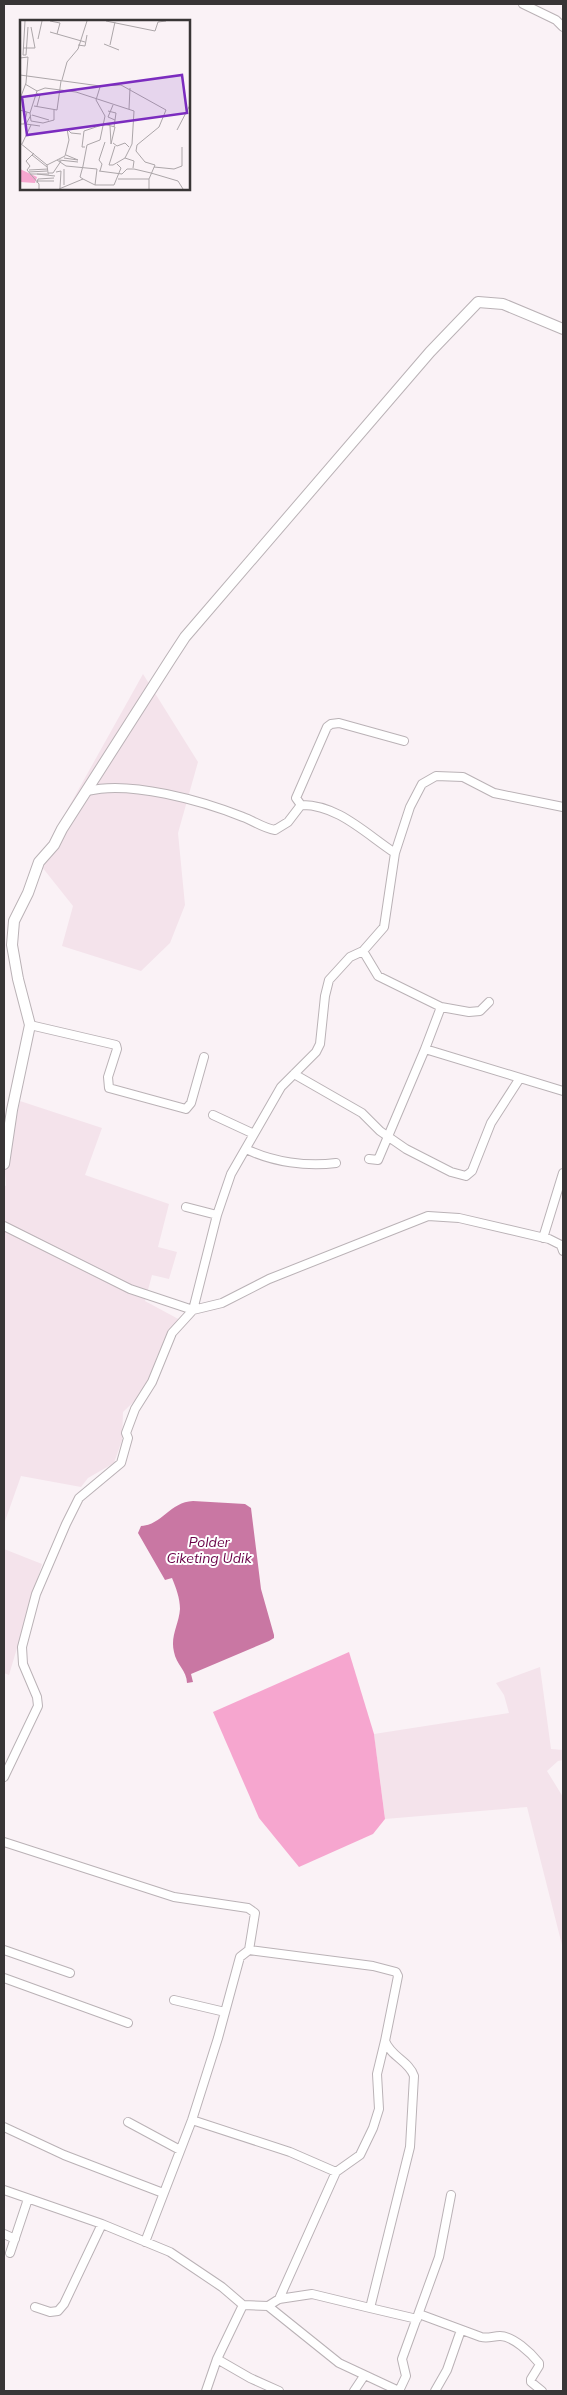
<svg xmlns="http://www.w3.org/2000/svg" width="567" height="2395" font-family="Mulish,sans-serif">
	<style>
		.built { fill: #f4e3eb }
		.green { fill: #f6a6cf }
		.water { fill: #c977a3 }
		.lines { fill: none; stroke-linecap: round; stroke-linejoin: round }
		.street-casing { stroke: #bab2b6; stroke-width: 10 }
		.secondary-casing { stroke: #bab2b6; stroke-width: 12 }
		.street { stroke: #fff; stroke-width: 8 }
		.secondary { stroke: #fff; stroke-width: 10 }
		.labels { text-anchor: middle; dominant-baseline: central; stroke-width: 4; stroke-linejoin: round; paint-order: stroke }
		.water-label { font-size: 14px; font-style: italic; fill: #6a0248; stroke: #fff }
		.inset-road { fill: none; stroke: #aca6a9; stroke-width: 1 }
		.view { fill: #7b2cbf; fill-opacity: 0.15; stroke: #7b2cbf; stroke-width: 2.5 }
		.inset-edge { fill: none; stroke: #383536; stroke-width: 2.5 }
	</style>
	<rect width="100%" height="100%" fill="#faf2f6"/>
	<path class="built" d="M143,674l55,88 -20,71 7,72 -15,38 -29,28 -79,-25 11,-40 -35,-44z
		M20,1101l82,27 -17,47 84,29 -11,43 19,5 -8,27 -17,-4 -7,26 37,20 -25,35 -9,32 -25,24 -1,28 -8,23 -26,15 -7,9 -60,-11 -17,48v-339l2,1 -1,-15z
		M4,1549l38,15 -33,111 -5,-2z
		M540,1667l11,82 12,1v10l-5,1 -11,10 16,26v152l-36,-142 -142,12 -11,-85 135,-21 -5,-18 -8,-12z"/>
	<path class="green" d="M349,1652l25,82 11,85 -12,15 -74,33 -40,-49 -46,-106z"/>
	<path class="water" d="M193,1501l52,3 6,4 10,81 13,46v3l-5,3 -78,33 2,8 -6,1c0,-12 -11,-19 -13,-31 -4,-16 5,-28 6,-43 0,-11 -4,-21 -8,-31l-7,2 -27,-47 3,-7c21,-1 29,-24 52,-25z"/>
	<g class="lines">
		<g class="street-casing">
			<path id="street" d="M523,4l33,16 7,7
				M88,791c41,-11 115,10 155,26 11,4 20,11 32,13l13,-8 13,-17c36,-1 65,29 94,48
				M301,805l-5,-7 31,-71 4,-3 8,-1 65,18
				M363,951l15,25 63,31 28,5 11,-1 9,-9
				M30,1025l86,20 1,4 -9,28 1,11 77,21 5,-6 13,-46
				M425,1049l16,-42
				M294,1074l68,39 18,18 26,18 45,23 15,4 6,-5 19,-48 29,-45
				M213,1115l41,19
				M246,1149c27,13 61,18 90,14
				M369,1159l9,1 47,-111 138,42
				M186,1207l31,8
				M4,1226l126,63 63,21 29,-7 47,-24 159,-63 31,2 90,21 12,6 2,6
				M543,1238l20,-65
				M4,1777l34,-71 -1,-9 -14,-33 -1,-17 14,-53 30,-70 13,-26 42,-35 7,-25 -2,-5 9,-24 17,-27 20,-49 21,-23 24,-95 14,-41 50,-87 35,-35 4,-8 5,-48 4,-16 21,-23 13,-6 21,-24 11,-74 15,-46 12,-23 14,-8 27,1 31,16 69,14
				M4,1842l170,55 74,11 7,5 -6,37 -9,7 -22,81 -26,82 -47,122
				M4,1950l66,23
				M4,1978l124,45
				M174,2000l51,12
				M192,2120l98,32 46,20
				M128,2122l52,28
				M4,2127l60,28 99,38
				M4,2190l98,34 68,28 52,35 21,18
				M4,2234l11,5
				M10,2253l18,-54
				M279,2299l57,-127 24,-17 13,-27 6,-19 -2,-35 8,-33
				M268,2306l71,57 60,28 7,-15 -4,-17 37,-102 12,-62
				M35,2307l15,5 8,-1 6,-7 38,-80
				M370,2308l47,11
				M419,2314l62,23c7,2 12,-1 19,-1 13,0 31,17 39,27v3l-8,13v3l11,9
				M217,2359l33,19 29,13
				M206,2391l11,-32 26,-54 25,1 11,-7 33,-5 58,14 40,-161 4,-71c-5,-15 -23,-19 -29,-35l13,-65 -2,-4 -23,-6 -124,-16
				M354,2391l10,-15
				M435,2391l12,-21 14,-40"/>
		</g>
		<g class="secondary-casing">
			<path id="secondary" d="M4,1164l8,-54 18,-85 -12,-46 -6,-34 2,-24 14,-28 11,-31 15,-17 8,-16 108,-169 15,-23 245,-285 48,-50 25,2 60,25"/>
		</g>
		<use href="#street" class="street"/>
		<use href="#secondary" class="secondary"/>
	</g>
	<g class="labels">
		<g class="water-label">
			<text x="209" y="1542">Polder<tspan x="209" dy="16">Ciketing Udik</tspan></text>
		</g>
	</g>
	<g transform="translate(20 20)">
		<rect width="170" height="170" fill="#faf2f6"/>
		<path d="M0,149l17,8 -2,6 -15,-1z" fill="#f6a6cf"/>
		<path class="inset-road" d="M5,1l-2,34h3M30,1l10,2 -3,11M86,1l49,10 3,-9 8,-1M30,12l35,10M18,19l4,-18M84,24l15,6M58,25l7,1 2,-11M90,25l5,-23M3,28h12l-4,-21M6,35l2,-28M0,38l8,-1 -2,26 -6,16M0,55l80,11 21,-1 45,25 -7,17 -22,18 -1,6 9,11 10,3 -6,14v10M42,60l5,-18 11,-13 9,-28M5,64l12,7 8,-3 31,4 58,19 -2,33 -7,14 -12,7M16,73l4,2 -3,11M93,85l-5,12 7,3M14,86l23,4 4,-29M109,89l1,-21M0,90l10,3 1,8 12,2 11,-3v-10M88,91l8,2 -2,14M10,93l7,-22M11,95l-5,9 14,2M12,95l17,5M0,104h4l3,-12M84,104l11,3 -4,17 -1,-18M157,110l13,-25M80,120l5,-24 -9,-16 4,-13M0,123l27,22 18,-9 4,-16 -2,-11 4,4 10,1M93,123l4,3 8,-3 4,4M2,124l9,-19M65,127h-3l2,-16 18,-6M14,133l-8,8 4,5 -3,4 12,14v5M12,135l15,12M44,138l14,2 -12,-5M105,138l9,3 -1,7M37,140l9,6 31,3 -2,16M39,140l19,2M27,145l1,8h5l8,-12M93,145h-4l6,-19M63,146l4,-21 13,-5M134,147l20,2 8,-3v-19M44,149v16M9,150l19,-1M79,151l23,3 5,-5h7l17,4M80,151l2,-7 -3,-4 6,-18M9,152l18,-1M36,152l5,-1 -1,17M131,153l27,8 5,8M10,154h19M17,154l18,2M63,159l-3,-2 3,-11M98,159h31M17,161h17M17,163l1,-4 16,-1M39,169l24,-10 12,6h19l7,-17 -4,-4"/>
		<path class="view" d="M162,55l5,38 -160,22 -5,-38z"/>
		<rect width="170" height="170" class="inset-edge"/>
	</g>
	<rect width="567" height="2395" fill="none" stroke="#383536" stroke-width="10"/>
</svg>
